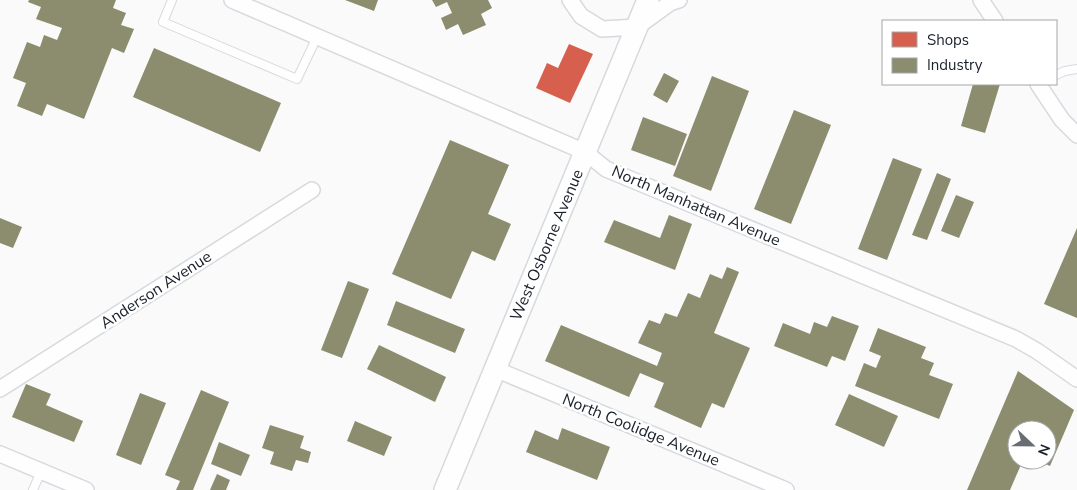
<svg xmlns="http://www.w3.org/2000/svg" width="1077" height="490" font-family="'Nunito Sans',sans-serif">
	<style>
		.shops { fill: #d6604d }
		.industry { fill: #8c8c6e }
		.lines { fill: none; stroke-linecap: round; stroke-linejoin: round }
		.lane-casing { stroke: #d6d9de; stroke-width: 10 }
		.street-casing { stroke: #d6d9de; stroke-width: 18 }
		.secondary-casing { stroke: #d6d9de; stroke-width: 24 }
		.lane { stroke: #fefefe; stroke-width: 8 }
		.street { stroke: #fefefe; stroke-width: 15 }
		.secondary { stroke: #fefefe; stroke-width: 21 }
		.labels { text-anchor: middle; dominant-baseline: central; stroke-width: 5; stroke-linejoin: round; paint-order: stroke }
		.street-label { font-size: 16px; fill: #19202a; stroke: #fff }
	</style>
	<rect width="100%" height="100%" fill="#fafafa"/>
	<path class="shops" d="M569,44l24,10 -23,49 -34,-15 11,-25 11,5z"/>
	<path class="industry" d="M29,0h87l-3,8 13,5 -5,12 13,4 -10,24 -12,-5 -28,71 -37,-15 -5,12 -25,-10 9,-23 -13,-5 14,-36 13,5 4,-12 13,5 5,-12 -26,-9 5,-12 -13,-5z
		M345,0h33l-4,11z
		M432,0h56l4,8 -11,6 5,11 -23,10 -5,-11 -12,6 -5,-12 11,-5 -5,-11 -11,5z
		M154,48l127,55 -21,49 -127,-55z
		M664,73l15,8 -12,22 -14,-8z
		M712,76l37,15 -38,100 -38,-15z
		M973,84h27l-15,49 -24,-7z
		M794,110l37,15 -40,99 -37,-15z
		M643,117l44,17 -12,32 -44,-16z
		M450,140l59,25 -21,49 23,10 -16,37 -23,-10 -21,48 -59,-25z
		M893,158l29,11 -35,91 -29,-11z
		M937,173l14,6 -24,61 -15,-5z
		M956,195l18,7 -15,36 -18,-7z
		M669,215l23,9 -17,46 -71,-28 10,-22 46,18z
		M0,218l22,9 -9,21 -13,-5z
		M1077,228v90l-33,-14z
		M727,267l12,5 -25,61 36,15 -26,60 -12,-5 -11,25 -47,-21 10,-24 -24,-10 -11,24 -84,-36 16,-36 96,41 5,-13 -24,-10 11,-23 11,4 5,-11 12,4 11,-24 12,5 10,-24 12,5z
		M348,281l21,8 -27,69 -21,-8z
		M396,301l69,28 -10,24 -68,-28z
		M832,316l27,10 -14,35 -13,-5 -5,11 -53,-21 9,-23 27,11 4,-12 13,5z
		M878,328l48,19 -5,11 13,5 -5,12 24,9 -14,35 -84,-33 9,-23 12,5 5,-12 -12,-5z
		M379,345l67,32 -11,25 -68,-33z
		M1018,371l56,39 -24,56 -13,-6h10v-30h-30v30h6l-13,30h-43z
		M26,384l25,10 -5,11 37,16 -9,21 -62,-25z
		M201,390l28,12 -36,88h-17l4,-9 -15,-6z
		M140,393l26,10 -25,62 -25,-10z
		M849,394l49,22 -14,31 -49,-22z
		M355,421l37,16 -8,19 -37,-15z
		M270,425l34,11 -4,12 11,4 -3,11 -12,-3 -4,11 -22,-7 4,-12 -12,-4z
		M562,428l48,19 -13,33 -71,-28 9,-22 23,10z
		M219,442l31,13 -9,21 -30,-12z
		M217,474l13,6 -4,10h-16z"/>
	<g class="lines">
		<g class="lane-casing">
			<path id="lane" d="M172,0l-9,22 134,57 20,-42
				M1056,75l9,-4 12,-2
				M33,490l8,-19"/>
		</g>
		<g class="street-casing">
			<path id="street" d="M232,0l353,152 21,17 410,170 21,12 40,28
				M570,0l11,16 21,13 35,-2 33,-24 9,-3
				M981,0l14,21
				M1038,84l24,36 15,15
				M495,369l291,121
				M0,389l312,-199
				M0,454l86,36"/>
		</g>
		<g class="secondary-casing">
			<path id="secondary" d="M445,490l203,-490"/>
		</g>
		<use href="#lane" class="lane"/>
		<use href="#street" class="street"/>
		<use href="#secondary" class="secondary"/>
	</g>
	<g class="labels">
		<g class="street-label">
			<text transform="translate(696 206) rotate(23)">North Manhattan Avenue</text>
			<text transform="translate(547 245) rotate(-67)">West Osborne Avenue</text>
			<text transform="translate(156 290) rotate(-33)">Anderson Avenue</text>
			<text transform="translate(641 430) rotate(22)">North Coolidge Avenue</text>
		</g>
	</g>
	<rect x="882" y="20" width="175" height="65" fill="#ffffff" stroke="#a3a6aa"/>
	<rect x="892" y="32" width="25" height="15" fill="#d6604d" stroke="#a3a6aa"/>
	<text x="927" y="45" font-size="15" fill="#19202a">Shops</text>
	<rect x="892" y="58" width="25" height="15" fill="#8c8c6e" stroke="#a3a6aa"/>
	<text x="927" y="70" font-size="15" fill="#19202a">Industry</text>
	<g transform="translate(1032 445) rotate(112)"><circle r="24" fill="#ffffff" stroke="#a3a6aa"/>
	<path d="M0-4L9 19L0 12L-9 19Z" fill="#686c73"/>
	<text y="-8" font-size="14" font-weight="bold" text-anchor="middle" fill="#19202a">N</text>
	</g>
</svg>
